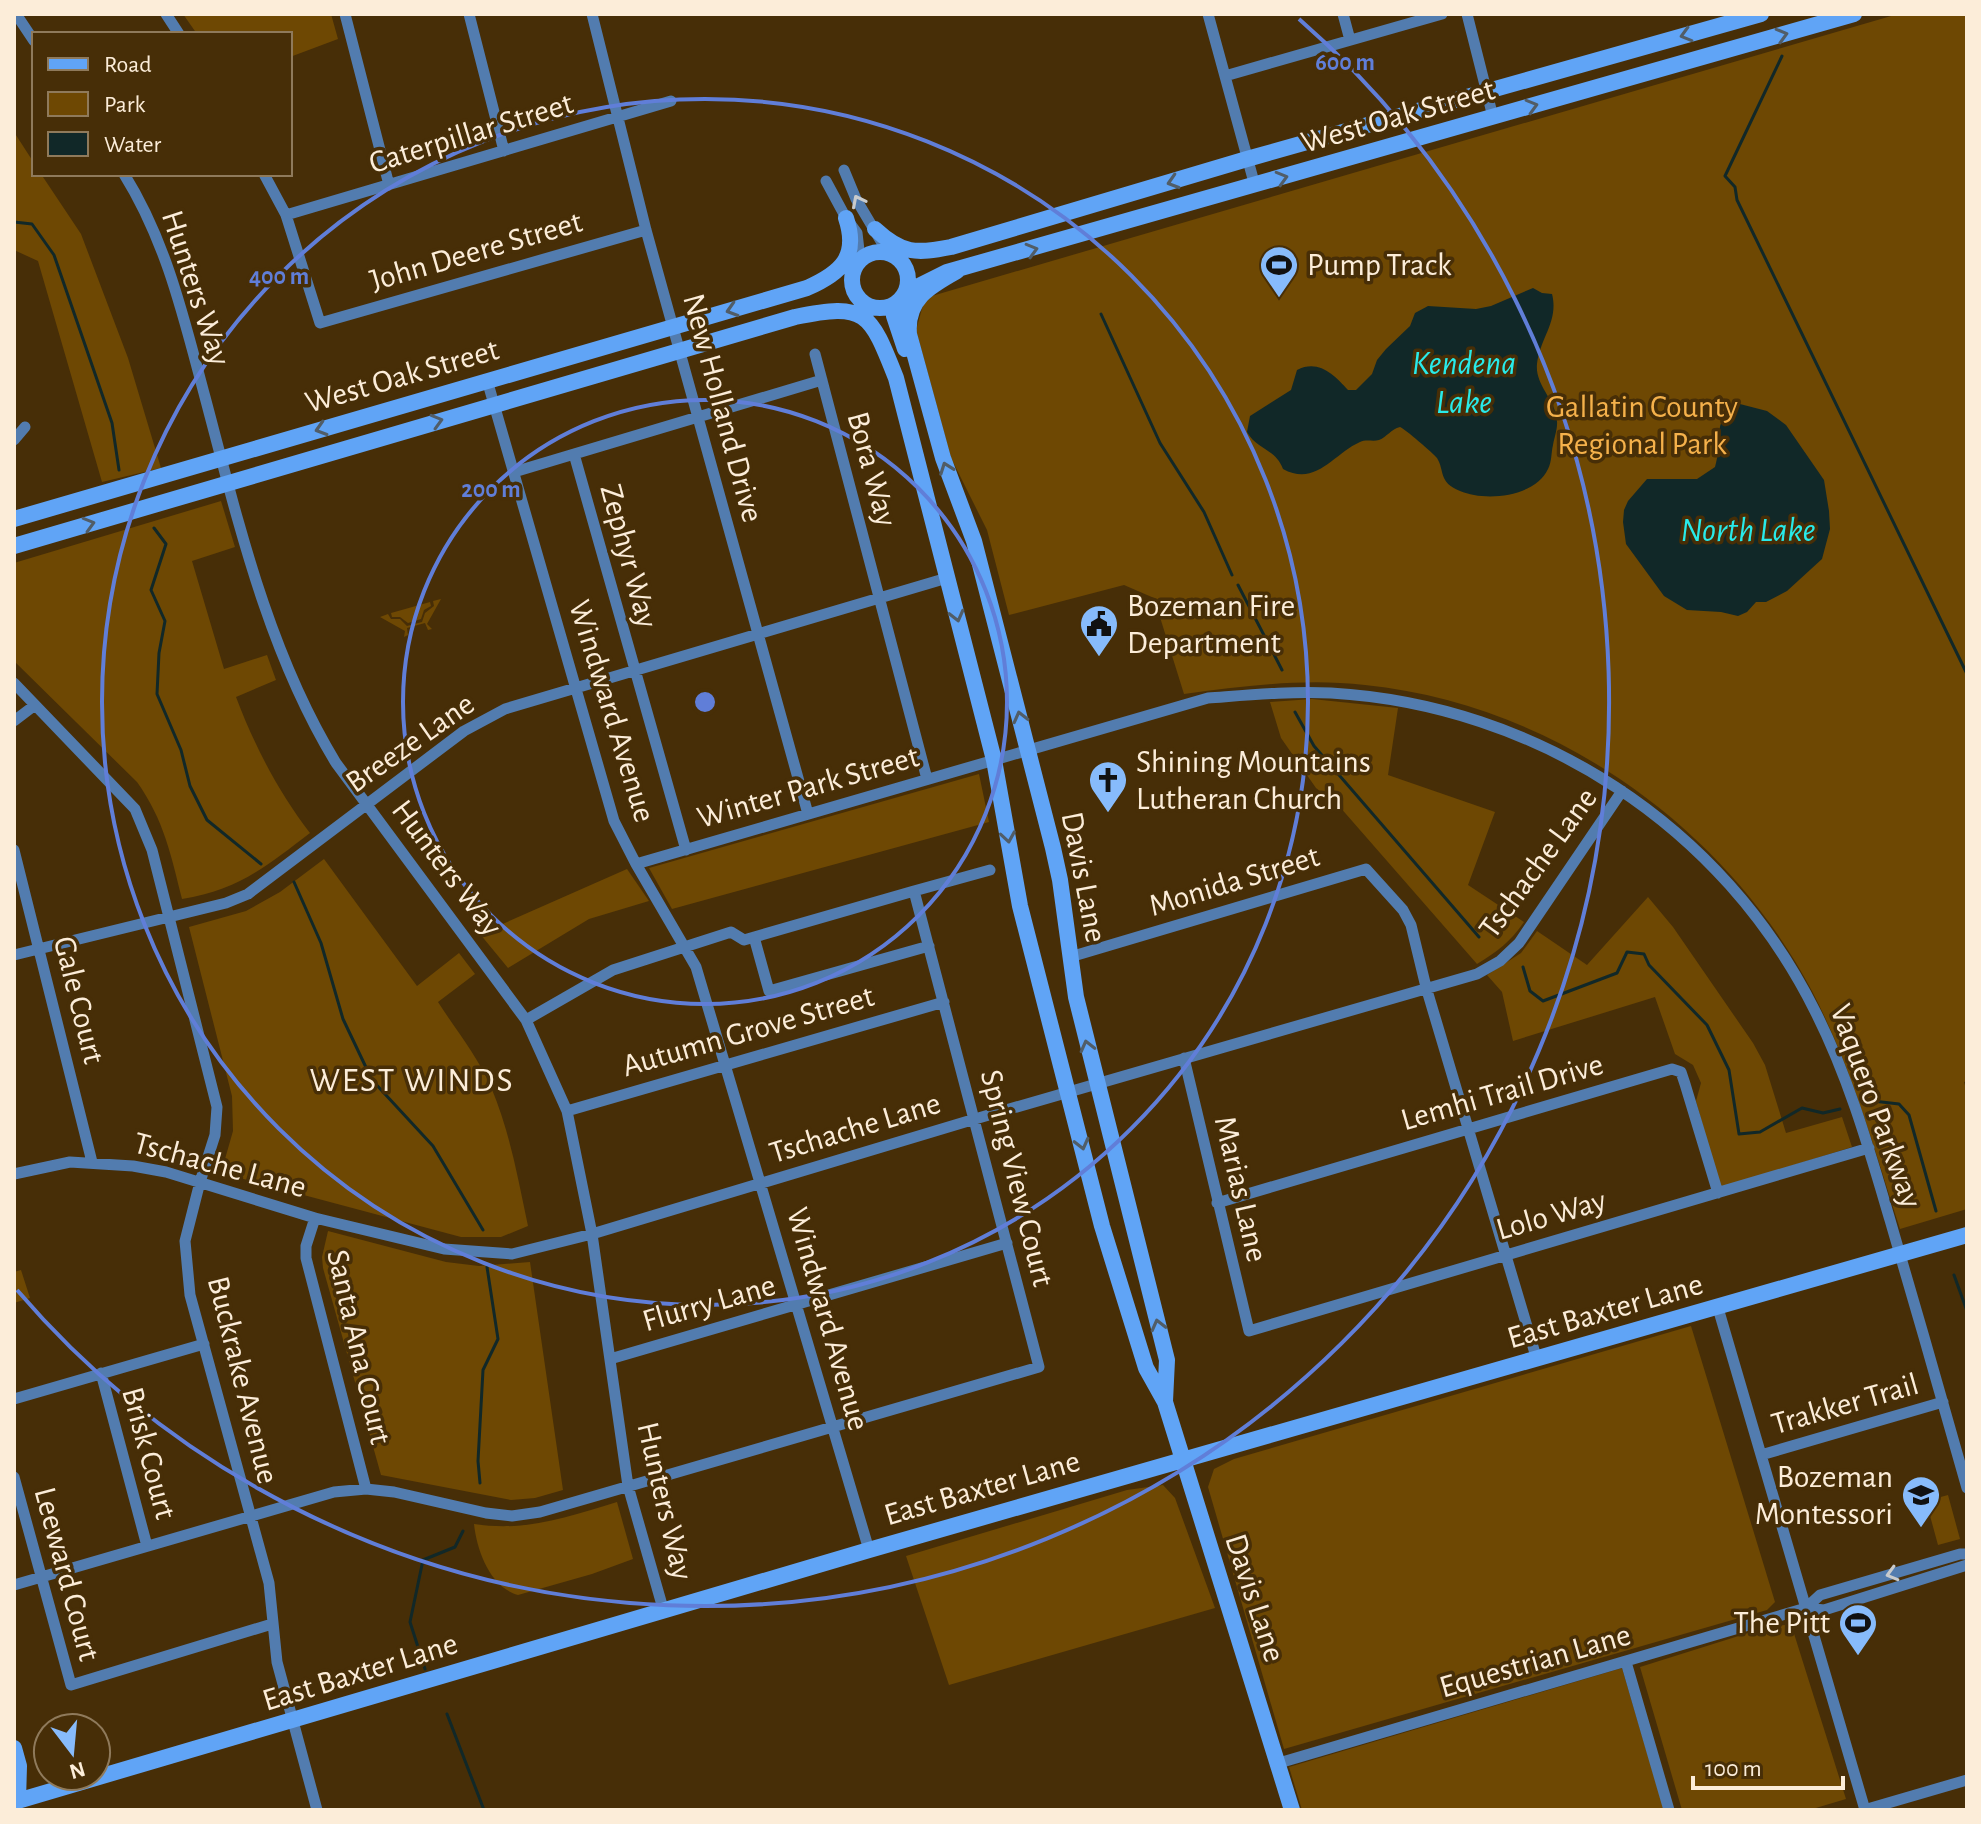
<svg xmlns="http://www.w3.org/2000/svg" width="1981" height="1824" font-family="'Alegreya Sans',sans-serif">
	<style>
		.green { fill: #6e4803 }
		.water { fill: #112828 }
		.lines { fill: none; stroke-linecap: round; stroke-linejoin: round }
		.stream { stroke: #112828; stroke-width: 3 }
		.street { stroke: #527caf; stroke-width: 11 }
		.secondary { stroke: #60a4f6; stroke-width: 16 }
		.oneway { stroke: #515d67 }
		.oneway2 { stroke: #c9cbcc }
		.ring { fill: none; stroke: #607ed8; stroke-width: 4 }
		.labels { text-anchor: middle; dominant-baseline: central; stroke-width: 7; stroke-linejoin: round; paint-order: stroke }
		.street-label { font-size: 32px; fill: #fcedd9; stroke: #472e07 }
		.poi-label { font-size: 32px; fill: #fcedd9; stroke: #472e07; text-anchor: start }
		.park-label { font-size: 32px; fill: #f5b14b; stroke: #472e07 }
		.water-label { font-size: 34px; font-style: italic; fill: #28eae9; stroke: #472e07 }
		.neighbourhood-label { font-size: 34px; letter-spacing: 2px; fill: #fcedd9; stroke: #472e07 }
		.centre { fill: #607ed8; stroke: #472e07; stroke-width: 4 }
		.ring-label { font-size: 24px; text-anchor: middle; font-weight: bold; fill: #607ed8; stroke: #472e07; stroke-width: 7; stroke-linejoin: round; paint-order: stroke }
	</style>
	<rect width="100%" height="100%" fill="#472e07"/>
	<path class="green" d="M183,14h148l7,25 -48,18v-23h-93z
		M1898,14h69v1067l-3,1 3,10v117l-67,20c-26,-81 -49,-163 -88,-238 -87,-165 -260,-287 -447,-306 -61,-7 -121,1 -181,9l-30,-96 -30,-13 -115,30 -22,-85 -36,-72 -35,-128 9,-32z
		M14,132l20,31v11h7l40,60 47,124 33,110 -59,14 -64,-221 -24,-11z
		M221,501l14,46 -43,14 32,108 43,-14 9,25 -40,17c18,48 43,96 74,136 -43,33 -72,57 -128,66 -11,-44 -18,-79 -45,-117l-123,-121v-98z
		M441,599l-14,25 5,5 -4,1 -3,-7 -18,5 1,7 -4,2 1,-6 -25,-14 8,-3 3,5h9l7,7 15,-4 3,-9 9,-7 -1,-5z
		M430,602l1,4 -7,4 -3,9 -13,4 -8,-6h-8l-1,-4z
		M1312,699l86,9 -10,67 107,37 -27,73 56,37c-13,19 -27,30 -47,42l-138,-158 -23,-18 -35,-50 -11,-36z
		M979,774l10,48 -317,87 -23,-41z
		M324,859l93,127 42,-33 16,21 -37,28c18,28 40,55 53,85 19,45 27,92 37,139l-27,11h-40l-240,-64 12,-42 -1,-35 -43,-169 57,-16 34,-19z
		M627,869l22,32 -60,18 -81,49 -28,-34z
		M1648,897l25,30 80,116 12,22 21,68 56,-16 10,30 -132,41 -24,-87 5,-18 -8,-18 -18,-11 -20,-57 -142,44 -11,-49 -15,-17 34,-22 16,-22 50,34z
		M328,1231l118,31 33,4 51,-4 33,228 -28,8 -24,2 -130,-25 -58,-207 -1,-11z
		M21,1270l9,28 -16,5v-31z
		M1691,1326l84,276 -8,8 -483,139 -76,-262 6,-18 20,-10z
		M1163,1485l12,13 40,110 -266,77 -43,-129 221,-66z
		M1948,1495l12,44 -22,6 -12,-44z
		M617,1502l16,57 -41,15 -74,21c-28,-8 -41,-44 -44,-71 53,8 93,-7 143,-22z
		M1791,1624l55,175 -37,11h-127l-42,-143 124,-39z
		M1622,1668l42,142h-362l-13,-43z"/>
	<path class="water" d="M1533,288l9,5 10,1c7,27 -12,44 -15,70 -2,20 16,34 19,51 3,11 -1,19 -3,30 -2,8 -1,16 -5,24 -13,28 -62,33 -88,22 -22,-9 -15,-20 -23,-33 -3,-4 -33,-30 -37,-31 -9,2 -13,10 -21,13 -6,2 -13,-1 -19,2 -27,12 -44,45 -77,27 -8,-21 -26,-19 -36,-37l3,-16 41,-26 6,-20c22,-11 37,5 51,20h8l16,-16 5,-14 9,-11 24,-23 5,-13 13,-7 48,3 15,-3z
		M1736,403l31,8 19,14 38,55 5,31 1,18 -8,30 -35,32 -21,11h-10l-9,10 -9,4 -17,-4 -34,-2 -23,-14 -38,-52 -3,-22 1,-12 4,-9 19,-22h50l18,-12c8,-25 -4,-45 21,-64z"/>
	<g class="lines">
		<path class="stream" d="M1782,56l-57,120 10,11 2,13 230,474
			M14,222l18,2 22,31 58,168 7,47
			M1101,314l59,129 44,69 28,63
			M154,528l12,16 -15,46 14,31 -6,32 -2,41 24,56 9,36 17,34 54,44
			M1238,585l44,85
			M1295,712l19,34 165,191
			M294,882l27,61 22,76 29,61 61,66 50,84
			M1523,967l7,24 13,10 74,-28 10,-21 17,2 5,11 58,60 22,45 10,64 21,-2 42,-24 21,5 17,-4
			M1873,1101l26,3 10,11 27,96
			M1954,1275l13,36
			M480,1483l-2,-22 5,-91 15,-31 -11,-72
			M425,1669l-15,-47 13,-62 32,-13 8,-16
			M447,1714l37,96"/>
		<path class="street" d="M16,14l18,27
			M166,14l13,20
			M345,14l44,171
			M469,14l35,137
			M592,14l54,216 162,584
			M1208,14l47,172
			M1343,14l7,26
			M1467,14l26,103
			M1225,76l217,-62
			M844,170l12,29 32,54
			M124,174c43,69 60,145 81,223 33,124 63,255 131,366l190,257 41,91 25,123 36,252 36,126
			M264,174l22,41 34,108 326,-93
			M826,181l20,37 11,15 3,26
			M286,215l385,-114
			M815,354l112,425
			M487,380l127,441 22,43 60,103 173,583
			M14,440l11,-13
			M574,454l112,396
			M514,472l308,-92
			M14,683l121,126 17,41 65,257 -2,28 -15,47 -15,59 5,54 79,288 8,79 40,148
			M14,721l21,-16
			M14,850l78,312
			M636,864l572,-166c41,-3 82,-7 123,-5 206,12 392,133 484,318 34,67 54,138 75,209 26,89 52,179 77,268
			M914,891l76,-21
			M754,937l15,54 160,-45
			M14,955l212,-52 22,-9 216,-163 41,-22 442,-131
			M1070,957l296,-88 37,41 8,15 15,62 111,373
			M1184,1058l65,273 620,-183
			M567,1111l377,-109
			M14,1174l56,-12 63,4 33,6 149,46 129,31 68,5 80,-20 383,-115 502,-145 23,-13 19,-18 103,-152
			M1217,1203l455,-134 9,3 4,12 33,109
			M315,1218l-9,28v12l60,231
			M1718,1308l147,502
			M610,1359l397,-116
			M101,1373l46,173
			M14,1399l190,-55
			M1761,1455l182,-53
			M14,1477l57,208 201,-61
			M14,1585l320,-93 32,-3 28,3 92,21 26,3 28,-4 499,-145 -125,-476 -170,49 -13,-8 -118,38 -87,50
			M1806,1608l14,-13 140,-41h7
			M1626,1662l43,148
			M1279,1763l527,-155 18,2 143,-45
			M1864,1810l103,-30"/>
		<path class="secondary" d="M875,229c27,25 41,25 76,18l296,-88 514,-145
			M852 280a28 28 0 1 1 56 0a28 28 0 1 1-56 0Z
			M957,271c-27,15 -51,28 -48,63l34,124 31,83 79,307 7,32 16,117 91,363 -2,41
			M905,293l42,-21 907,-258
			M900,300l-6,16 11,33
			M14,519l793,-231c34,-15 52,-31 39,-70
			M14,546l781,-229c71,-15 75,-5 101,61l98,382 26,146 82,320 44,142 19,34 127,408
			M14,1748l5,18 -1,35
			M14,1802l855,-252 1098,-315"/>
	</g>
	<defs><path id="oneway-chevron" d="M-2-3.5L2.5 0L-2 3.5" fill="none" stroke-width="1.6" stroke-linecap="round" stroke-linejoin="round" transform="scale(2)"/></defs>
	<g class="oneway">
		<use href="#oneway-chevron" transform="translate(1686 35) rotate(164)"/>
		<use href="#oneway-chevron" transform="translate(1782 35) rotate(-16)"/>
		<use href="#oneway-chevron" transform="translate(1532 106) rotate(-16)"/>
		<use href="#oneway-chevron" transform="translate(1282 178) rotate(-16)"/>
		<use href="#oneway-chevron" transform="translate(1173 182) rotate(163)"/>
		<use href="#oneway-chevron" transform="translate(1032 250) rotate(-16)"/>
		<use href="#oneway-chevron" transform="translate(732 310) rotate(163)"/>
		<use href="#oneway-chevron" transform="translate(437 421) rotate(-16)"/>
		<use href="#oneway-chevron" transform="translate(321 429) rotate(163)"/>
		<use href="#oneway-chevron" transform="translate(946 468) rotate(-110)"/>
		<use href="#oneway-chevron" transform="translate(89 524) rotate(-16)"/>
		<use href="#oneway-chevron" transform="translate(957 616) rotate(76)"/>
		<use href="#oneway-chevron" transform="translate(1020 717) rotate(-104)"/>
		<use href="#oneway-chevron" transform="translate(1008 837) rotate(81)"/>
		<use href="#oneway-chevron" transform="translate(1087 1046) rotate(-104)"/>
		<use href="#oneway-chevron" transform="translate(1082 1144) rotate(76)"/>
		<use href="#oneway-chevron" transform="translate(1158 1325) rotate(-104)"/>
	</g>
	<g class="oneway2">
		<use href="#oneway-chevron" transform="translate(858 201) rotate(-117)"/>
		<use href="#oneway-chevron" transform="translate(1892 1574) rotate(164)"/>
	</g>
	<g class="ring">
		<circle cx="705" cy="702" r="302"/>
		<circle cx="705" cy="702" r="603"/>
		<path d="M1299 19A905 905 0 1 1 17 1290"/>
	</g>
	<defs>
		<g id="stadium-pin" transform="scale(2)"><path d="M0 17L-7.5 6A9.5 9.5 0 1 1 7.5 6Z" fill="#87bbfb" stroke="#472e07"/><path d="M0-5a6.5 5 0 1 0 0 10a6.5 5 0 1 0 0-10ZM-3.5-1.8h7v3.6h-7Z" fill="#111"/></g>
		<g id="civic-pin" transform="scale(2)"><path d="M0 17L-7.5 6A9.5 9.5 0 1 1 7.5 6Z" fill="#87bbfb" stroke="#472e07"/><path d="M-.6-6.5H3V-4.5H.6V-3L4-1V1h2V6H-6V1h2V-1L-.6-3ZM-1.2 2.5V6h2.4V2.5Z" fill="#111"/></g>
		<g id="church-pin" transform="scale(2)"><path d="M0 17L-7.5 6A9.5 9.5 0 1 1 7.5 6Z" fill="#87bbfb" stroke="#472e07"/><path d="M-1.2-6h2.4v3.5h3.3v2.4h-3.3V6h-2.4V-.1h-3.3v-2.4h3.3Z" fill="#111"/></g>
		<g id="school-pin" transform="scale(2)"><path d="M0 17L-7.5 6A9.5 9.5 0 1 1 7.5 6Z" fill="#87bbfb" stroke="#472e07"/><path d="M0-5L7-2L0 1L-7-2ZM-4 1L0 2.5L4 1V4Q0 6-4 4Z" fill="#111"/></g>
	</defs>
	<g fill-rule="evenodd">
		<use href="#stadium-pin" x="1279" y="265"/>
		<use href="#civic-pin" x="1099" y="624"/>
		<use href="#church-pin" x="1108" y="780"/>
		<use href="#school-pin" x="1921" y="1495"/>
		<use href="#stadium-pin" x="1858" y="1623"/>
	</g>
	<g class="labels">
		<g class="street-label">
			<text transform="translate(1398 116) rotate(-16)">West Oak Street</text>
			<text transform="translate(471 133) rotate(-17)">Caterpillar Street</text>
			<text transform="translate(476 251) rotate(-16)">John Deere Street</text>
			<text transform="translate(196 288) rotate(72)">Hunters Way</text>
			<text transform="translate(402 376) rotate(-16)">West Oak Street</text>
			<text transform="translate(723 408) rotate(75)">New Holland Drive</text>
			<text transform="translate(872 469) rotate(75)">Bora Way</text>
			<text transform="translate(629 556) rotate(75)">Zephyr Way</text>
			<text transform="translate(612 711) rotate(73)">Windward Avenue</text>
			<text transform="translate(410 743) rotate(-35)">Breeze Lane</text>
			<text transform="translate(808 787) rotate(-16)">Winter Park Street</text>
			<text transform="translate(1538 863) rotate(-54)">Tschache Lane</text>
			<text transform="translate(447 868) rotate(53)">Hunters Way</text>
			<text transform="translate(1084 877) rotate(79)">Davis Lane</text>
			<text transform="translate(1234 881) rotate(-17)">Monida Street</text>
			<text transform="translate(79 1000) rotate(76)">Gale Court</text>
			<text transform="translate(748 1031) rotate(-16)">Autumn Grove Street</text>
			<text transform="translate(1502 1092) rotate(-16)">Lemhi Trail Drive</text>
			<text transform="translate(1876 1106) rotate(70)">Vaquero Parkway</text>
			<text transform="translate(855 1128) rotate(-17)">Tschache Lane</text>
			<text transform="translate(220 1165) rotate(15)">Tschache Lane</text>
			<text transform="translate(1017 1178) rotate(76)">Spring View Court</text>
			<text transform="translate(1241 1189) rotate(77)">Marias Lane</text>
			<text transform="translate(1551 1215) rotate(-16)">Lolo Way</text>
			<text transform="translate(709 1303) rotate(-16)">Flurry Lane</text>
			<text transform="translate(1605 1311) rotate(-16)">East Baxter Lane</text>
			<text transform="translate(828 1319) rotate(74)">Windward Avenue</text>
			<text transform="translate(359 1347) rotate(77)">Santa Ana Court</text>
			<text transform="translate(243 1380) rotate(76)">Buckrake Avenue</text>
			<text transform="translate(1845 1404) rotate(-16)">Trakker Trail</text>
			<text transform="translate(149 1453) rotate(75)">Brisk Court</text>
			<text transform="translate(982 1488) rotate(-16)">East Baxter Lane</text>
			<text transform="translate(665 1501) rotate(77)">Hunters Way</text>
			<text transform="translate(67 1574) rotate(75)">Leeward Court</text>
			<text transform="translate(1255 1598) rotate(72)">Davis Lane</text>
			<text transform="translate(1535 1661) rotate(-16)">Equestrian Lane</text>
			<text transform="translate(360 1672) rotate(-17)">East Baxter Lane</text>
		</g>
		<g class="poi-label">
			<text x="1307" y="265">Pump Track</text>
			<text x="1127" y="606">Bozeman Fire<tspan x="1127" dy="37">Department</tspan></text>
			<text x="1136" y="762">Shining Mountains<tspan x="1136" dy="37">Lutheran Church</tspan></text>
			<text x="1893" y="1477" text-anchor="end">Bozeman<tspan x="1893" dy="37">Montessori</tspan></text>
			<text x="1830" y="1623" text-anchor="end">The Pitt</text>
		</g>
		<g class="park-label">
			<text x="1642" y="407">Gallatin County<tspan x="1642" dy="37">Regional Park</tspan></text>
		</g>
		<g class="water-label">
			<text x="1464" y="364">Kendena<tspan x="1464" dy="39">Lake</tspan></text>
			<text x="1748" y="531">North Lake</text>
		</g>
		<g class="neighbourhood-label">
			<text x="412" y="1081">WEST WINDS</text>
		</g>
	</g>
	<circle cx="705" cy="702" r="12" class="centre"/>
	<g class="ring-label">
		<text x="1345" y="70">600 m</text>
		<text x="279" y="284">400 m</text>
		<text x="491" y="497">200 m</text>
	</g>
	<rect width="1981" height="1824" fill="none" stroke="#fcedd9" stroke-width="32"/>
	<rect x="32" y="32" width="260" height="144" fill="#472e07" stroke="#8f7a5b" stroke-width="2"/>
	<rect x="48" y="58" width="40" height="12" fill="#60a4f6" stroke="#8f7a5b" stroke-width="2"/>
	<text x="104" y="72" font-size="24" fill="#fcedd9">Road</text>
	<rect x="48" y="92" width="40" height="24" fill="#6e4803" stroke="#8f7a5b" stroke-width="2"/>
	<text x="104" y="112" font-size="24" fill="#fcedd9">Park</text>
	<rect x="48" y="132" width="40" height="24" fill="#112828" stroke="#8f7a5b" stroke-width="2"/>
	<text x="104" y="152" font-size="24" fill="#fcedd9">Water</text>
	<g transform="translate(72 1752) rotate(164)"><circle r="38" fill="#472e07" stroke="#8f7a5b" stroke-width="2"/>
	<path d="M0-6L14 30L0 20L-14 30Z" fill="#87bbfb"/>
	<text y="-12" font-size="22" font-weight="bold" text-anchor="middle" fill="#fcedd9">N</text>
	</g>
	<path d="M1693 1776v12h150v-12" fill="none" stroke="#fcedd9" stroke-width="4"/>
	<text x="1705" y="1776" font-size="24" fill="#fcedd9" stroke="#472e07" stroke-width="6" paint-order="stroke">100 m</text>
</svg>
